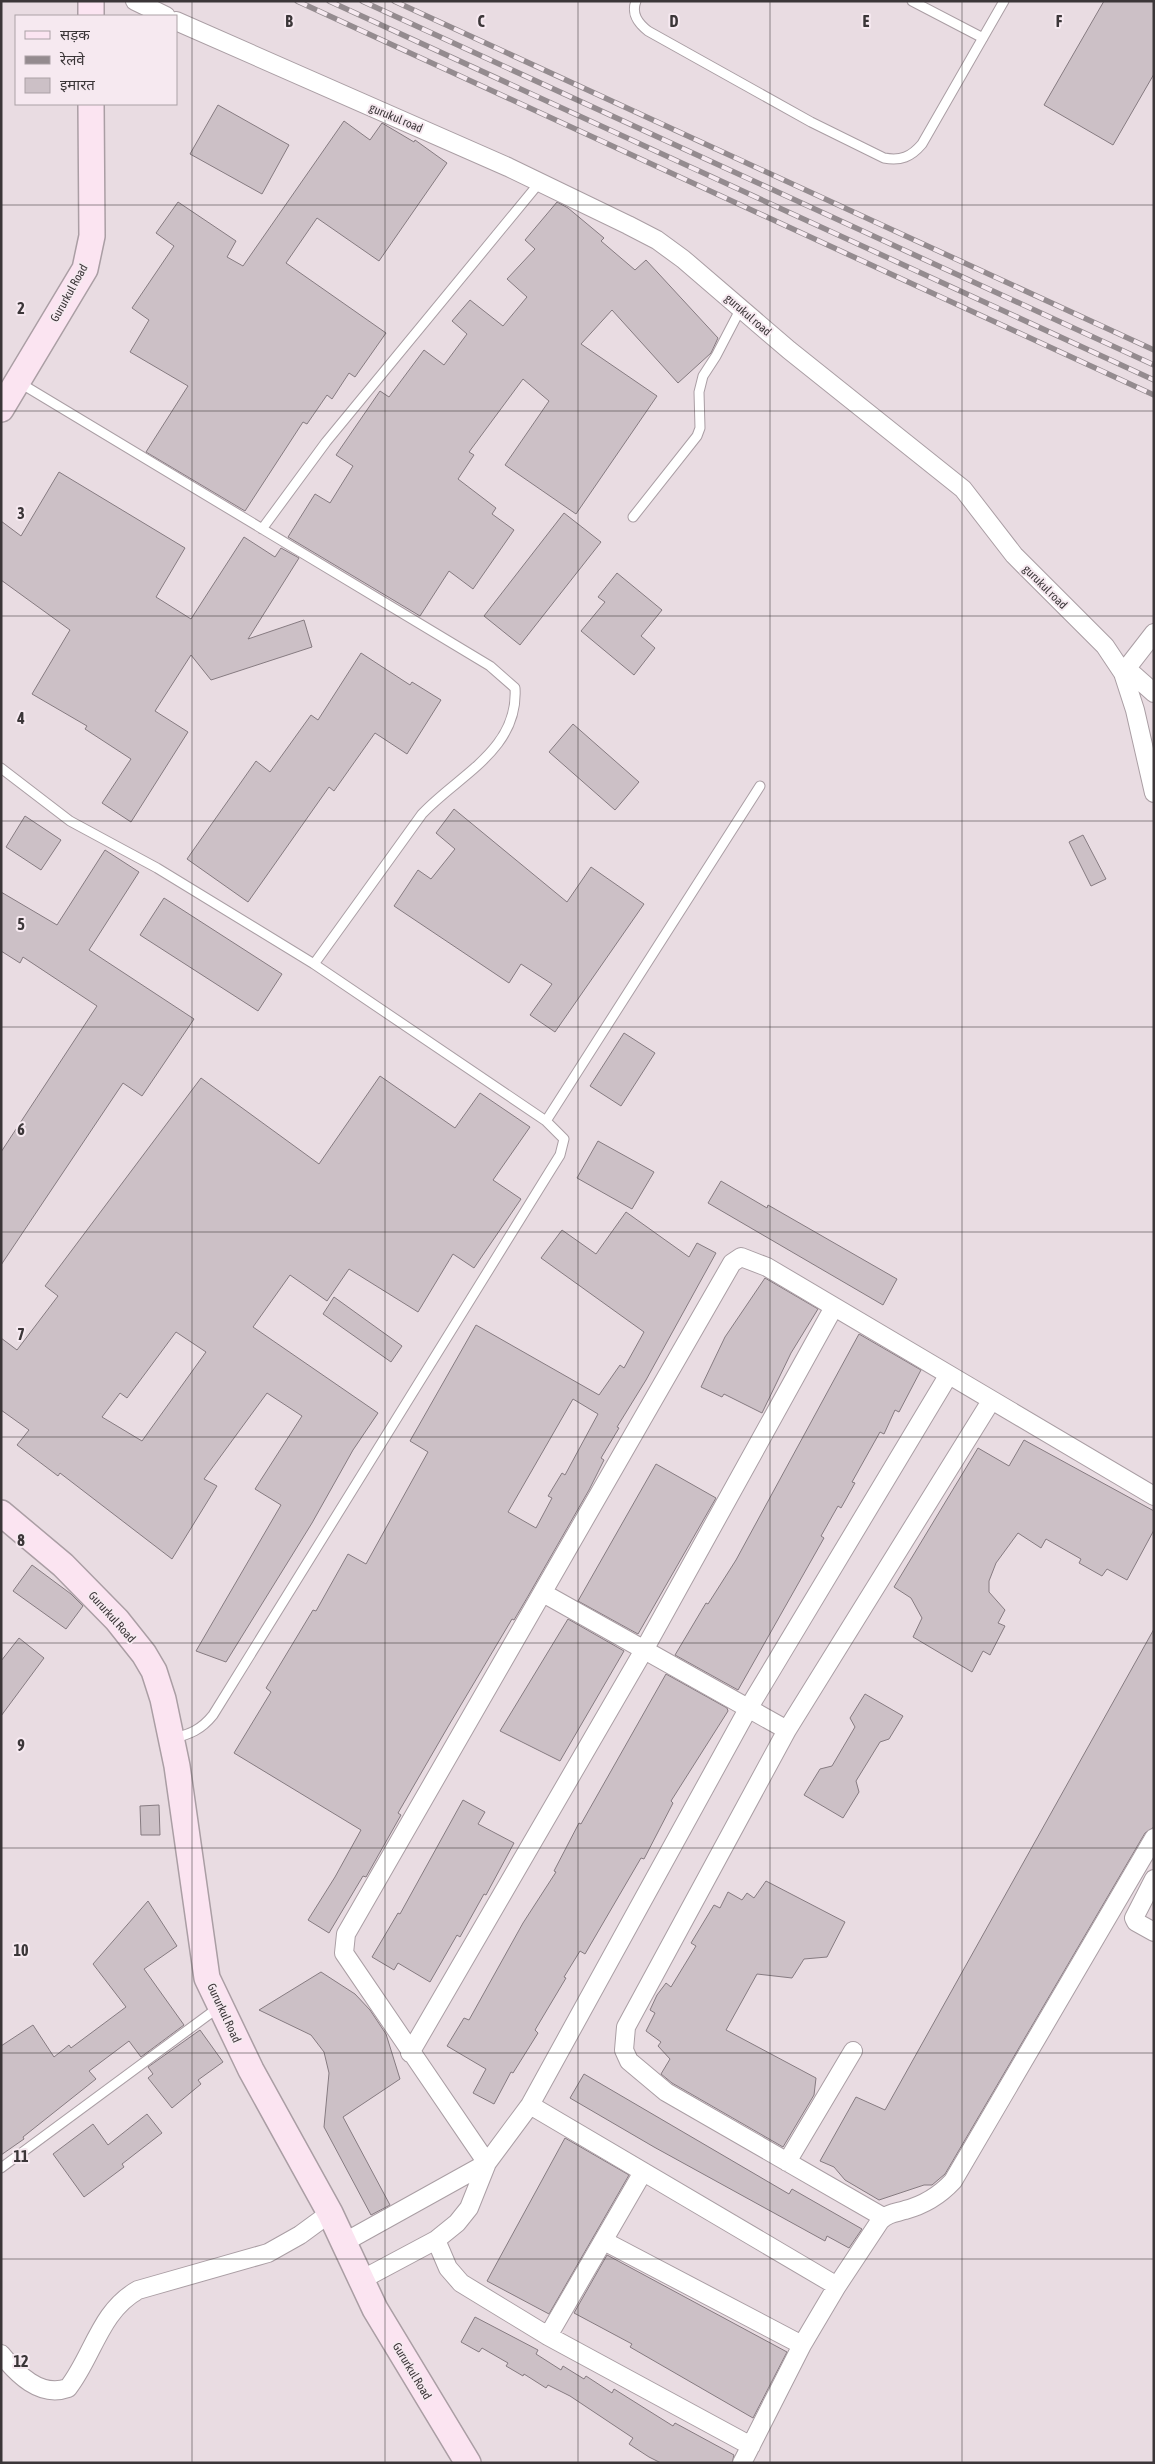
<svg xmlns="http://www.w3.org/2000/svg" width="1155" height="2464" font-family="'Asap Condensed','Noto Sans Devanagari',sans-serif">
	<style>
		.building { fill: #ccc0c6; stroke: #867b81; fill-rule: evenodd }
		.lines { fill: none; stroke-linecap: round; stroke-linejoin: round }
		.lane-casing { stroke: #aa9ea4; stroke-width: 11 }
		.street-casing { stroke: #aa9ea4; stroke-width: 20 }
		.secondary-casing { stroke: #aa9ea4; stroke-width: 28 }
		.lane { stroke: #fff; stroke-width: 9 }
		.street { stroke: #fff; stroke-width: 18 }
		.secondary { stroke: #fbe4f1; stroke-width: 25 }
		.rail-casing { stroke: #948b8f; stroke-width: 5.5 }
		.rail { stroke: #f6e9f0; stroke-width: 4; stroke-dasharray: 11; stroke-linecap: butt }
		.grid { fill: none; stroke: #3b3638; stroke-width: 1; stroke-opacity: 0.55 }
		.labels { text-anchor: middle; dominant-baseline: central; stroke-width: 4; stroke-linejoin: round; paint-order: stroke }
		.street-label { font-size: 12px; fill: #3b3638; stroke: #f6e9f0 }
		.grid-label { font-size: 16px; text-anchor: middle; font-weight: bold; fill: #3b3638; stroke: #f6e9f0; stroke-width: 4; stroke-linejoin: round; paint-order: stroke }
	</style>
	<rect width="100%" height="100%" fill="#e9dce2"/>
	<path class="building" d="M1104,1h50v73l-41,71 -69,-40z
		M218,105l71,40 -27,49 -72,-40z
		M344,121l26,19 12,-17 32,19 1,-2 32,23 -68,98 -62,-43 -31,45 100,70 -31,44 -6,-4 -17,26 -5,-4 -20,29 -4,-2 -58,89 -99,-59 42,-66 -58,-34 19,-32 -17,-12 42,-62 -18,-13 22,-31 58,39 -9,16 16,9z
		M557,202l11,6 36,30 -3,3 34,29 11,-10 72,78 -7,15 -33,30 -66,-73 -31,34 76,52 -81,118 -71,-49 44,-64 -26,-22 -54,73 5,3 -16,24 38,29 -4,6 22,16 -41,59 -24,-18 -29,45 -132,-79 27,-43 15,9 23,-37 -17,-11 44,-64 9,6 35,-47 20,15 23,-31 -15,-13 18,-21 33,26 24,-29 -20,-18 28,-30 -10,-9z
		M59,472l126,76 -29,49 35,22 53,-82 31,20 6,-9 18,10 -51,81 56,-19 8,27 -101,33 -20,-25 -36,56 33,21 -57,90 -29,-19 29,-44 -46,-30 2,-3 -55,-32 38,-64 -69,-50v-59l20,15z
		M564,513l37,29 -81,103 -36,-29z
		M617,573l45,37 -21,26 14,12 -21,27 -53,-44 24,-29 -7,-5z
		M361,653l49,32 2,-3 29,18 -34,54 -32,-21 -41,58 -5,-4 -81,115 -61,-43 69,-98 14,11 41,-57 7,5z
		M573,724l66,58 -24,28 -66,-58z
		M454,809l113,93 24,-35 53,37 -89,128 -25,-17 22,-31 -31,-20 -12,19 -115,-77 24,-36 13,9 24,-30 -19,-16z
		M25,816l36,24 -20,30 -35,-23z
		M1083,835l23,44 -15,7 -22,-44z
		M105,850l34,22 -50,78 105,69 -52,77 -19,-13 -122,182v-113l96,-146 -74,-49 -3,6 -19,-12v-59l56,33z
		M164,898l118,76 -24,37 -118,-76z
		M624,1033l31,20 -34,53 -31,-20z
		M380,1076l75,52 25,-35 50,34 -37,53 28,19 -47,69 -21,-14 -35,58 -69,-43 -22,32 -37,-26 -37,52 125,86 -25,37 -41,73 -86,139 -30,-11 85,-146 -26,-16 47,-73 -35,-23 -63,86 13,7 -45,73 -112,-86 -2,3 -41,-31 12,-15 -28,-20v-72l16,12 41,-54 -13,-10 156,-208 118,86zM176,1332l30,20 -64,89 -40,-24 18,-24 7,5z
		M598,1141l56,31 -22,37 -55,-31z
		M721,1181l46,27 1,-3 129,74 -14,26 -175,-102z
		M626,1212l63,45 8,-14 19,10 -70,127 -29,47 2,1 -18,30 3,2 -15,30 -62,108 -13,22 -2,-1 -63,106 -51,88 3,2 -35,62 -3,-1 -34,57 -21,-13 27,-43 26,-47 -127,-77 37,-61 -5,-4 47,-78 3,1 32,-57 18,10 62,-112 -18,-11 66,-116 123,70 21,-30 4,3 20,-36 -103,-74 21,-28 34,24zM573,1399l25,15 -33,61 -3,-2 -14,23 4,2 -16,30 -28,-16z
		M765,1278l53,31 -27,44 -29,60 -38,-19 -2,3 -21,-10 24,-50z
		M334,1297l68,49 -11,16 -68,-48z
		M859,1334l62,36 -22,42 -4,-2 -11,24 -4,-2 -28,50 3,1 -14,25 -3,-2 -17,30 3,2 -86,152 -63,-35 31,-52 2,1 28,-44z
		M1024,1440l130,71v19l-27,50 -20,-11 -5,7 -23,-13 2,-4 -35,-20 -5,9 -23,-15 -22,30 -7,18v11l16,18 -7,13 7,3 -15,29 -7,-4 -11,21 -59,-35 9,-19 -11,-20 -17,-11 84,-139 31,18z
		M656,1464l60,34 -78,136 -60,-33z
		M32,1565l39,29 12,12 -17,23 -53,-38z
		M568,1619l56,32 -64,110 -60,-30z
		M1154,1629v198l-9,6 -200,341 -13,11h-8l-45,15 -34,-20 -11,-13 -14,-6 36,-64 29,13z
		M19,1638l25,20 -43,58v-55z
		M666,1674l61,34 1,3 -57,90 2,2 -29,56 -3,-1 -56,96 -5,-3 -16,26 2,1 -31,52 3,3 -25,40 -2,-1 -17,32 -21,-11 13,-24 -39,-23 17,-28 5,2 54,-97 33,-51 -2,-1 25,-48 2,1z
		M865,1694l38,22 -14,23 -9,3 -24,39 3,11 -16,26 -39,-23 16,-26 12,-3 23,-39 -5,-9z
		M463,1800l22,12 -7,12 36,19 -28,52 -2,-1 -24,43 -3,-2 -27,47 -32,-19 -4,7 -22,-13 26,-44 2,1z
		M159,1805l1,30h-19l-1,-29z
		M766,1881l79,41 -18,35 -23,2 -12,19 -35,-4 -31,56 90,48 -2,17 -31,52 -111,-64 -11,-9 9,-15 -12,-13 3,-4 -15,-11 9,-18 -5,-3 7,-15 9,-12 5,4 25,-41 -5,-3 23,-38 6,3 8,-16 14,8 5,-7 7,5z
		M148,1901l29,45 -33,23 40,56 -43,32 -12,-16 -40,30 7,8 -73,58 1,2 -23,16v-109l32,-21 21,32 15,-12 2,3 55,-41 -33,-43z
		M321,1972l34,22 15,16 16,24 14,45 -57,38 47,88 -19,10 -47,-88 5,-54 -5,-21 -13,-17 -52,-25z
		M200,2030l23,32 -25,18 3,4 -29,24 -24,-30 5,-4 -5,-7z
		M584,2074l205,120 3,-5 70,40 -13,19 -22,-12 -2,5 -171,-94 -84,-49z
		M147,2114l15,19 -40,31 2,3 -40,30 -31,-43 40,-30 15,21z
		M565,2138l64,37 -80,139 -62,-33z
		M607,2255l180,97 -34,66 -123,-71 2,-3 -58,-31z
		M475,2317l63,33 -2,4 25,16 2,-4 21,13 2,-3 26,17 2,-4 59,37 2,-3 59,32 -2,8h-71l-12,-6 -20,-13 4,-6 -63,-42 -22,-11 -2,3 -22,-14 -1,2 -17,-10 2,-3 -26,-15 -3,4 -18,-10z"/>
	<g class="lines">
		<g class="lane-casing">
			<path id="lane" d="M636,1c-5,13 2,22 12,30l163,91 73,36c17,3 27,-1 38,-14l82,-143
				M912,1l71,37
				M20,383l470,283 25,22c4,62 -58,88 -93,126l-108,150
				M633,517l64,-81 3,-8 -1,-36 4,-16 13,-20 25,-48
				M262,529l64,-87 214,-260
				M1,768l69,53 87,47 157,96 232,157 18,18 -4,16 -10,16 -337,544c-12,15 -23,19 -41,24
				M546,1121l214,-335
				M1,2168l218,-161"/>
		</g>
		<g class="street-casing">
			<path id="street" d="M135,1l31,15
				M176,21l332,146 120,58 29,15 26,19 106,91 174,139 51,66 91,91 18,27 12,37 19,83
				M1127,669l27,24
				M1123,673l31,-40
				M543,1593l244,137
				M1154,1879l-20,39 2,4 18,10
				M410,2053l234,-403 190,-343
				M530,2105l307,181
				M787,2162l66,-111
				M487,2163l-143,-210 2,-19 386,-671 9,-6 26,10 387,229
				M883,2217l-217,-125 -37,-31 -5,-11 2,-23 161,-297 204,-329
				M436,2240l12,28 13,15 87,53 203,110
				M604,2241l198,104
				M343,2243l144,-80
				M361,2280l75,-40 21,-17 12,-15 18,-45 43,-58 218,-396 200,-333
				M548,2336l95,-164
				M1,2354c16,20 39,44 67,34 25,-32 32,-77 70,-98l130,-37 32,-18 30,-22
				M742,2463l60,-118 35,-59 43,-65c8,-8 15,-8 25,-11 19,-5 35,-15 48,-29l201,-343"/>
		</g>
		<g class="secondary-casing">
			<path id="secondary" d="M91,16v-15
				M1,409l84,-140 7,-33 -1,-132
				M1,1513l62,52 54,55 27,34 10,17 9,28 14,67 30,212 44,92 79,143 45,96 93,154"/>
		</g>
		<use href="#lane" class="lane"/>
		<use href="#street" class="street"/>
		<use href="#secondary" class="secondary"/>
		<g class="rail-casing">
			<path id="rail" d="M297,1l857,394
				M329,1l825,379
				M362,1l792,364
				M394,1l760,349"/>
		</g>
		<use href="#rail" class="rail"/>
	</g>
	<path class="grid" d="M192,1v2462M385,1v2462M578,1v2462M770,1v2462M962,1v2462M1,205h1153M1,411h1153M1,616h1153M1,821h1153M1,1027h1153M1,1232h1153M1,1437h1153M1,1643h1153M1,1848h1153M1,2053h1153M1,2259h1153"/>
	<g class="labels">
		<g class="street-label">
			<text transform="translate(396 118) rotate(23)">gurukul road</text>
			<text transform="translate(69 293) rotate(-61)">Gururkul Road</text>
			<text transform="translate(748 315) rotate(41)">gurukul road</text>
			<text transform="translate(1045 587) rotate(45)">gurukul road</text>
			<text transform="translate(112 1617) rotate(48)">Gururkul Road</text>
			<text transform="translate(224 2013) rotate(65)">Gururkul Road</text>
			<text transform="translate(412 2371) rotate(59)">Gururkul Road</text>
		</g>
	</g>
	<g class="grid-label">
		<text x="289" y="27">B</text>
		<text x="481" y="27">C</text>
		<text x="674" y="27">D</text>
		<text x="866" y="27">E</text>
		<text x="1059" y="27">F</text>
		<text x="21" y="314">2</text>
		<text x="21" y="519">3</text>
		<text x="21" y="724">4</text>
		<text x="21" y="930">5</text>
		<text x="21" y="1135">6</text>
		<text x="21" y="1340">7</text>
		<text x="21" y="1546">8</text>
		<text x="21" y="1751">9</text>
		<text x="21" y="1956">10</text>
		<text x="21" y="2162">11</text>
		<text x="21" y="2367">12</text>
	</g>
	<rect width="1155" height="2464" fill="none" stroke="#3b3638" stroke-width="5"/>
	<rect x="15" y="15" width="162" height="90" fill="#f6e9f0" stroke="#aba1a6"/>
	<rect x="25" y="31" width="25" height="8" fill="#fbe4f1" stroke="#aba1a6"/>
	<text x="60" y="40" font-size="15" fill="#3b3638">सड़क</text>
	<rect x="25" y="56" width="25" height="8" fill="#948b8f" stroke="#aba1a6"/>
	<text x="60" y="65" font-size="15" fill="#3b3638">रेलवे</text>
	<rect x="25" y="78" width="25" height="15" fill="#ccc0c6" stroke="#aba1a6"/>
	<text x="60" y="90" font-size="15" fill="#3b3638">इमारत</text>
</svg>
